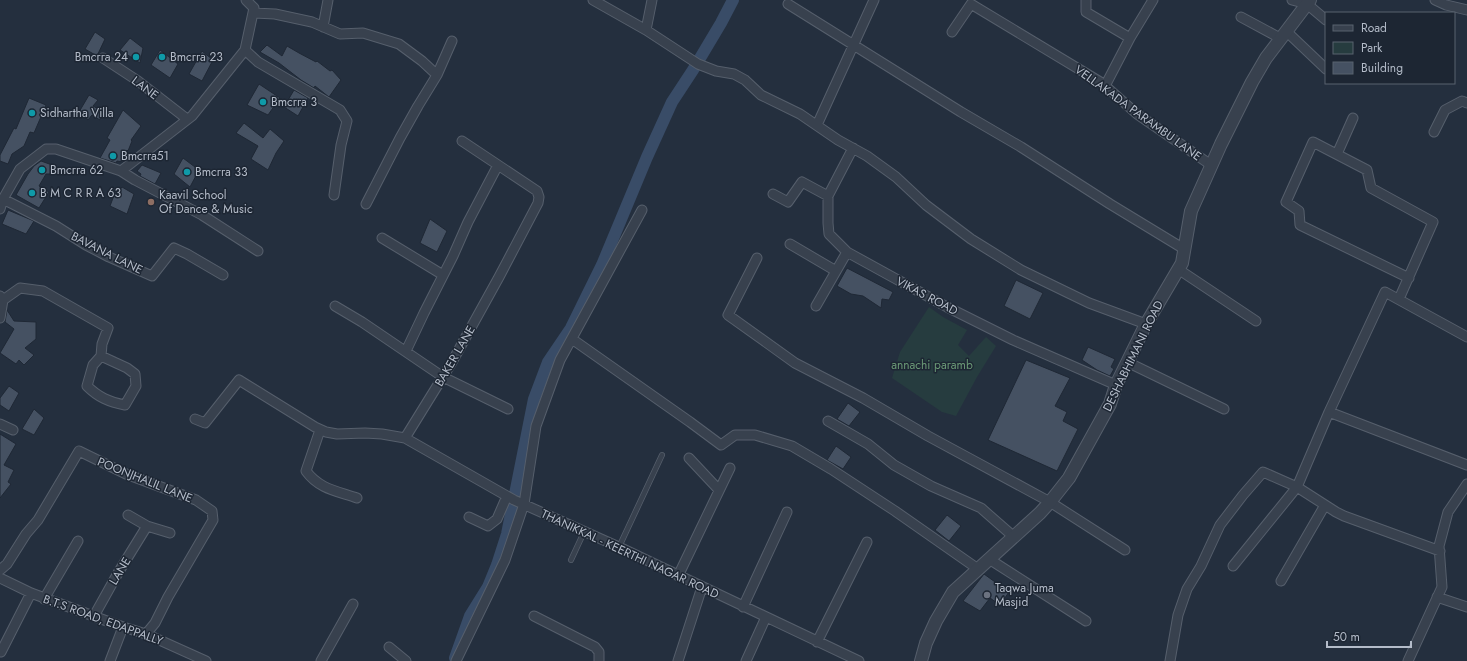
<svg xmlns="http://www.w3.org/2000/svg" width="1467" height="661" font-family="Jost,sans-serif">
	<style>
		.green { fill: #263c3f }
		.lines { fill: none; stroke-linecap: round; stroke-linejoin: round }
		.canal { stroke: #394c67; stroke-width: 12 }
		.building { fill: #455162; stroke: #1f2835 }
		.service-casing { stroke: #565f6c; stroke-width: 6 }
		.minor-casing { stroke: #565f6c; stroke-width: 11 }
		.tertiary-casing { stroke: #565f6c; stroke-width: 14 }
		.service { stroke: #38414e; stroke-width: 4.5 }
		.minor { stroke: #38414e; stroke-width: 9 }
		.tertiary { stroke: #38414e; stroke-width: 12 }
		.culture-dot { fill: #0f9aa8; stroke: #1d2633; stroke-width: 1.5 }
		.education-dot { fill: #8d6e63; stroke: #1d2633; stroke-width: 1.5 }
		.worship-dot { fill: #6b7280; stroke: #1d2633; stroke-width: 1.5 }
		.labels { text-anchor: middle; dominant-baseline: central; stroke-width: 3; stroke-linejoin: round; paint-order: stroke }
		.poi-label { font-size: 12px; fill: #b4bcc9; stroke: #1d2633; text-anchor: start }
		.street-label { font-size: 12px; fill: #b4bcc9; stroke: #1d2633 }
		.park-label { font-size: 12px; fill: #6b9a76; stroke: #1d2633 }
	</style>
	<rect width="100%" height="100%" fill="#242f3e"/>
	<path class="green" d="M929,307l14,10 24,13 -9,15 11,11 17,-19 10,9 -19,31 -21,39 -14,-4 -50,-34 8,-26z"/>
	<g class="lines">
		<path class="canal" d="M455,658l15,-42 18,-29 9,-22 10,-31 27,-135 14,-37 23,-34 31,-63 45,-108 25,-55 21,-32 28,-47 12,-23"/>
	</g>
	<path class="building" d="M95,32l10,7 -8,17 -12,-7z
		M130,38l13,10 -3,15 -20,-13z
		M267,45l15,11 5,-10 12,7 17,9 1,-1 13,10 2,-1 9,10 -12,17 -14,-11 -1,2 -13,-8 -22,-17 -19,-11z
		M160,50l18,14 -8,14 -19,-13z
		M202,51l11,9 -11,21 -13,-7z
		M259,84l21,14 -12,17 -21,-10z
		M294,90l14,8 -10,18 -14,-9z
		M89,95l9,5 -5,6 9,5 -2,9 -8,-5 -4,5 -9,-8z
		M29,98l17,7 -12,28 -4,-1 -6,14 -12,8 -4,10 -8,-3v-6l14,-27 2,1z
		M123,110l18,16 -10,14 1,1 -4,10 -1,-1 -4,12 -6,-1 -1,2 -16,-5 10,-18 -3,-2z
		M244,123l19,15 7,-9 14,12 -8,12 -8,17 -17,-11 7,-13 -22,-13z
		M183,158l16,12 -9,17 -16,-13z
		M41,161l14,5 -2,8h-7l-7,12 10,6 -10,16 -23,-13 12,-21 6,-8z
		M142,165l19,8 -6,11 -15,-8 1,-2 -4,-3z
		M122,187l12,7 -7,20 -17,-8 3,-8z
		M8,210l26,11 -8,13 -24,-10z
		M430,219l17,12 -10,21 -17,-9z
		M847,268l46,24 -4,8 -7,-1 -1,9 -18,-12 -12,-2 -14,-8z
		M1016,280l27,13 -13,26 -26,-13z
		M7,310l7,11 22,1v17l-11,9 9,7 -10,10 -5,-5 -3,4 -16,-11 14,-24 -9,-7z
		M1088,347l27,12 -4,8 3,2 -4,7 -13,-6 -15,-10z
		M1026,360l44,18 -15,28 12,6 -4,9 15,8 -21,42 -69,-31z
		M9,386l10,7 -10,18 -9,-6v-7z
		M848,403l12,9 -11,14 -12,-7z
		M34,409l10,9 -10,17 -12,-6z
		M0,434l16,10 -12,21 10,5 -6,12 3,2 -11,14z
		M836,446l15,11 -8,12 -16,-9z
		M947,515l14,11 -12,15 -14,-11z
		M984,574l25,18 -9,13 -10,-7 -10,13 -17,-10z"/>
	<g class="lines">
		<g class="service-casing">
			<path id="service" d="M619,547l43,-92
				M571,560l13,-28"/>
		</g>
		<g class="minor-casing">
			<path id="minor" d="M593,0l53,30 6,-30
				M1086,0v12l44,26
				M1292,0l15,4 19,16
				M1435,0l11,5 21,5
				M788,4l173,108 60,35 89,57 74,45
				M253,13l22,1 37,8 28,12 23,-1 36,11 23,17 15,14
				M1241,17l39,21
				M323,27l5,-27
				M646,30l52,34 18,7 18,3 11,6 16,15 39,19 38,26 29,16 29,21 30,28 45,34 50,31 68,33 57,21
				M1286,31l40,38
				M952,32l19,-28 131,79 35,31 74,51
				M245,50l13,12 82,48 7,11 -6,24 -7,50
				M103,58l35,23 49,38
				M1105,86l25,-48 23,-38
				M817,125l57,-125
				M1434,132l11,-22 17,-9 5,2
				M853,148l-25,48v27l1,11 18,18 100,55 66,33 103,45
				M1337,154l16,-36
				M121,171l14,9 67,35 56,36
				M773,194l15,8 14,-20 26,14
				M3,199l53,27 30,19 23,12 43,19 22,-28 13,6 36,21
				M366,204l34,-66 18,-32 19,-31 15,-34
				M0,209l3,-10 17,-30 26,-20h10l65,22 71,-55 53,-66 9,-42 -8,-8
				M382,238l61,37
				M790,244l46,27
				M757,258l-29,57 67,48 68,35 65,38 122,66 75,48
				M1178,269l78,52
				M0,296l3,4 -3,18
				M1399,299l34,-77 -62,-34 -4,-18 -54,-28 -27,60 13,9 1,14 109,53
				M3,300l17,-12 23,3 65,37 -6,16 -1,12 26,12 8,6 1,12 -11,19c-16,-3 -27,-8 -38,-19l6,-21 8,-9
				M335,306l27,16 81,55 65,32
				M816,306l31,-54
				M572,339l118,83 31,23 14,-10h20l37,11 39,23 64,42 83,58
				M406,351l18,-38 29,-57 15,-34 30,-57
				M1127,362l97,47
				M1329,412l138,53
				M195,419l10,4 34,-43 76,47 11,5 11,2 28,-1 17,1 23,4 109,62 105,47 240,114
				M828,421l40,23 26,21 37,21 50,22 33,29
				M0,424l13,6
				M320,430l-14,41c13,18 31,20 51,27
				M405,438l47,-76 47,-85 39,-74 1,-6 -2,-6 -75,-50
				M689,458l30,32
				M128,515l19,11 23,7
				M469,517l19,9 9,-7 10,-23
				M989,559l97,62
				M1233,566l64,-79 32,-75 56,-120 82,45
				M0,570l7,-6 19,-30 12,-14 41,-69 47,23 70,26 16,11 1,9 -45,77 -13,26 -9,11
				M678,576l52,-108
				M0,578l31,15 92,34 23,7 60,27
				M1281,581l44,-76
				M1437,597l30,10
				M44,599l34,-58
				M743,607l44,-95
				M94,616l24,-43 29,-47
				M534,616l61,31 4,5v9
				M817,642l50,-100
				M389,647l17,14
				M1,652l30,-59
				M110,661l13,-34
				M321,661l32,-57
				M456,661l49,-101 19,-56 12,-78 24,-66 82,-150
				M678,661l24,-74
				M746,661l20,-44
				M1170,661l8,-46 9,-26 14,-23 19,-41 23,-30 20,-23 34,15 39,25 8,4 96,35
				M1408,661l34,-74 -3,-41 9,-34 19,-28"/>
		</g>
		<g class="tertiary-casing">
			<path id="tertiary" d="M921,661l5,-18 10,-22 17,-29 87,-79 10,-11 19,-24 41,-74 6,-19 30,-61 36,-61 9,-52 30,-67 31,-62 14,-24 44,-58"/>
		</g>
		<use href="#service" class="service"/>
		<use href="#minor" class="minor"/>
		<use href="#tertiary" class="tertiary"/>
	</g>
	<g class="culture-dot">
		<circle cx="136" cy="57" r="4"/>
		<circle cx="162" cy="57" r="4"/>
		<circle cx="263" cy="102" r="4"/>
		<circle cx="32" cy="113" r="4"/>
		<circle cx="113" cy="156" r="4"/>
		<circle cx="42" cy="170" r="4"/>
		<circle cx="187" cy="172" r="4"/>
		<circle cx="32" cy="193" r="4"/>
	</g>
	<circle class="education-dot" cx="151" cy="202" r="4"/>
	<circle class="worship-dot" cx="987" cy="595" r="4"/>
	<g class="labels">
		<g class="poi-label">
			<text x="128" y="57" text-anchor="end">Bmcrra 24</text>
			<text x="170" y="57">Bmcrra 23</text>
			<text x="271" y="102">Bmcrra 3</text>
			<text x="40" y="113">Sidhartha Villa</text>
			<text x="121" y="156">Bmcrra51</text>
			<text x="50" y="170">Bmcrra 62</text>
			<text x="195" y="172">Bmcrra 33</text>
			<text x="40" y="193">B M C R R A 63</text>
			<text x="159" y="195">Kaavil School<tspan x="159" dy="14">Of Dance &amp; Music</tspan></text>
			<text x="995" y="588">Taqwa Juma<tspan x="995" dy="14">Masjid</tspan></text>
		</g>
		<g class="street-label">
			<text transform="translate(145 88) rotate(37)">LANE</text>
			<text transform="translate(1138 113) rotate(36)">VELLAKADA PARAMBU LANE</text>
			<text transform="translate(107 253) rotate(27)">BAVANA LANE</text>
			<text transform="translate(927 296) rotate(28)">VIKAS ROAD</text>
			<text transform="translate(455 356) rotate(-60)">BAKER LANE</text>
			<text transform="translate(1133 356) rotate(-64)">DESHABHIMANI ROAD</text>
			<text transform="translate(145 480) rotate(22)">POONJHALIL LANE</text>
			<text transform="translate(630 554) rotate(25)">THANIKKAL - KEERTHI NAGAR ROAD</text>
			<text transform="translate(120 571) rotate(-59)">LANE</text>
			<text transform="translate(103 620) rotate(20)">B.T.S ROAD, EDAPPALLY</text>
		</g>
		<g class="park-label">
			<text x="932" y="365">annachi paramb</text>
		</g>
	</g>
	<rect x="1325" y="12" width="130" height="72" fill="#1d2633" stroke="#59626f"/>
	<rect x="1333" y="25" width="20" height="6" fill="#38414e" stroke="#59626f"/>
	<text x="1361" y="32" font-size="12" fill="#b4bcc9">Road</text>
	<rect x="1333" y="42" width="20" height="12" fill="#263c3f" stroke="#59626f"/>
	<text x="1361" y="52" font-size="12" fill="#b4bcc9">Park</text>
	<rect x="1333" y="62" width="20" height="12" fill="#455162" stroke="#59626f"/>
	<text x="1361" y="72" font-size="12" fill="#b4bcc9">Building</text>
	<path d="M1327 641v6h84v-6" fill="none" stroke="#b4bcc9" stroke-width="2"/>
	<text x="1333" y="641" font-size="12" fill="#b4bcc9" stroke="#1d2633" stroke-width="3" paint-order="stroke">50 m</text>
</svg>
